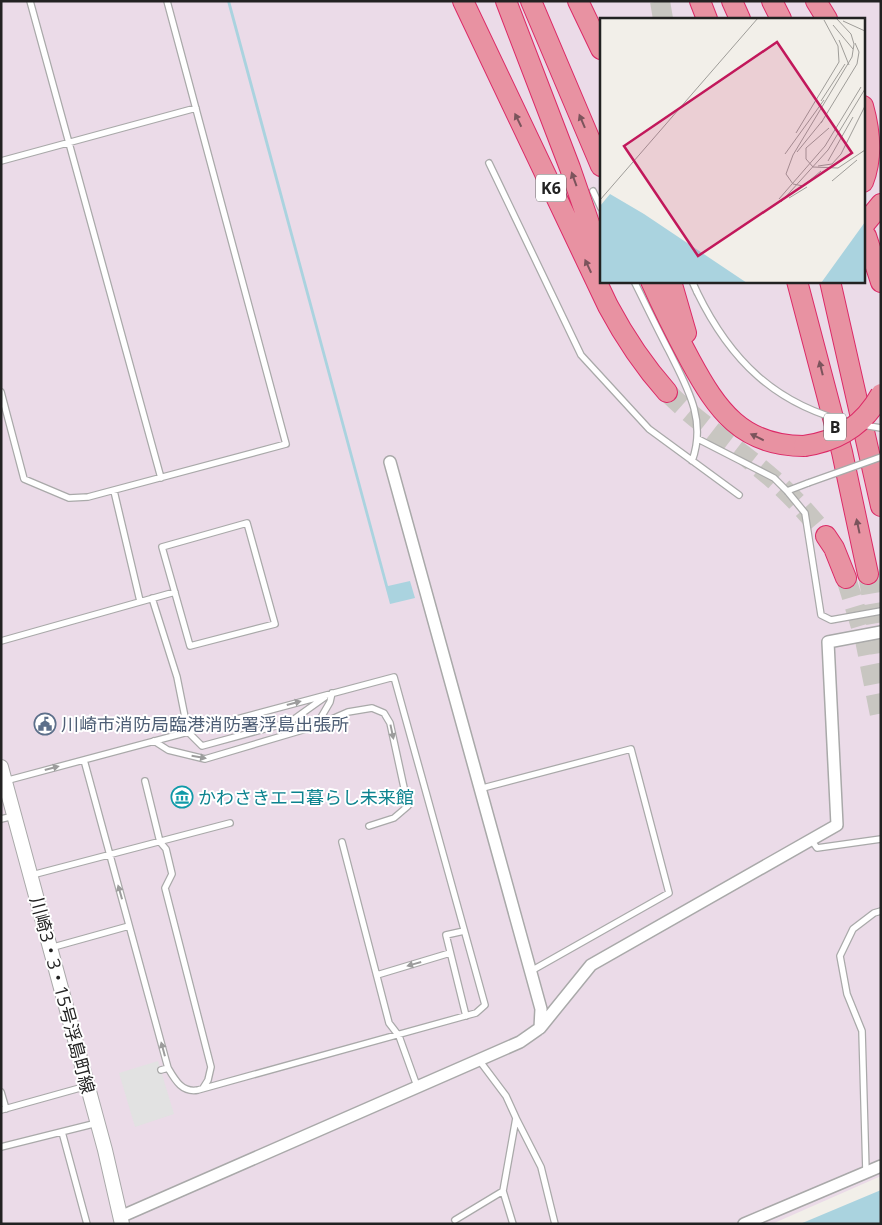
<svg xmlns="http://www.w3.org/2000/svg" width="882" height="1225" font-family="'Open Sans','Noto Sans JP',sans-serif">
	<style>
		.industrial { fill: #ebdbe8; fill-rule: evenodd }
		.parking { fill: #e2e2e2 }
		.water { fill: #aad3df }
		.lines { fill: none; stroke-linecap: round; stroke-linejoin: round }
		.motorway-tunnel { stroke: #c8c6c1; stroke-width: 20; stroke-dasharray: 20 10; stroke-linecap: butt }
		.service-casing { stroke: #a9a9a9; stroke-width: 8 }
		.minor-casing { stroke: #a9a9a9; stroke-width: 14 }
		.tertiary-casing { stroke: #a9a9a9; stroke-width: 16 }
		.motorway-casing { stroke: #dc2a67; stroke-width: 22 }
		.service { stroke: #fff; stroke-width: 5.5 }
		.minor { stroke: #fff; stroke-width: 11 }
		.tertiary { stroke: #fff; stroke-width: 14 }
		.motorway { stroke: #e892a2; stroke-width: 20 }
		.service-bridge-casing { stroke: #a9a9a9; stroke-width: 8; stroke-linecap: butt }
		.motorway-bridge-casing { stroke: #dc2a67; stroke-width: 22; stroke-linecap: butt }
		.service-bridge { stroke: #fff; stroke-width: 5.5 }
		.motorway-bridge { stroke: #e892a2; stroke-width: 20 }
		.oneway { fill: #7b545c }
		.oneway2 { fill: #9c9c9c }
		.labels { text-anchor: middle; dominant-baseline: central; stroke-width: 4; stroke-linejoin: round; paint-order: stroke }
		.shield { fill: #fff; stroke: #646464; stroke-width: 1 }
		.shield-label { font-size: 16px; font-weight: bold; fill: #222 }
		.service-label { font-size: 18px; fill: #4e5e75; stroke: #fff; text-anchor: start }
		.culture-label { font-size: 18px; fill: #0d838f; stroke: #fff; text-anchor: start }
		.street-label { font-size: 18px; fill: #222; stroke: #fff }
		.inset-road { fill: none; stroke: #9f9d99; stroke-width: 1 }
		.view { fill: #c2185b; fill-opacity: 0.15; stroke: #c2185b; stroke-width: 2.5 }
		.inset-edge { fill: none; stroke: #222; stroke-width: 2.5 }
	</style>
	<rect width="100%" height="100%" fill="#f2efe9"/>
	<path class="industrial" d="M1,1h880v1175l-109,48h-771zM601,19h262v262h-262z"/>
	<path class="parking" d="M158,1061l16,53 -39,13 -16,-54z"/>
	<path class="water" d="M227,1h3l158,585 22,-5 5,17 -25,6z
		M881,1190v34h-81z"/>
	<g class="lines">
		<path class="motorway-tunnel" d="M660,1l3,18
			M667,392c33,33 72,57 107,88 19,17 36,36 52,56
			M868,574l13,79
			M846,578l19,62 16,80"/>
		<g class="service-casing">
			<path id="service" d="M30,1l131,477
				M1,161l195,-53
				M489,163l92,192 68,74 90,66
				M593,191l8,17
				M634,281c12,24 23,47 35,70 18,36 38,69 23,110
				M692,281l5,11
				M1,392l23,87 45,19 19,-1 198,-53 -119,-443
				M698,439l76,39 13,13 18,22 16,102 10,5 50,-9
				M114,491l26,110
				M787,491l21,-8
				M247,523l28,101 -85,22 -28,-99z
				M152,598l25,79 11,55 14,14 88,-24 35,-25
				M1,641l174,-49
				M316,726l14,-24 2,-9
				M154,741l14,9 37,9 111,-33 32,-14 24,-4 12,5 6,10 18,83 -14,12 -25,8
				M5,781l389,-104 91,328 -9,8 -278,77c-16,3 -23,-10 -30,-22l-84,-308
				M145,781l15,61 6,7 6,25 -7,14 46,179 -3,13 -5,8
				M479,789l152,-40 38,144 -138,78
				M1,819l13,-3
				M812,841l5,7 64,-9
				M342,842l47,181 10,13 18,50
				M32,875l198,-52
				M464,931l-18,4 20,81
				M50,948l79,-22
				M377,975l73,-22
				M479,1060l27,36 10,22 -13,73 10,33
				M161,1070l7,-2
				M1,1092l5,17
				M1,1110l86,-24
				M516,1118l25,49 14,57
				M62,1132l25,92
				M1,1147l96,-24
				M866,1172l-4,-141 -15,-37 -7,-38 13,-27 21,-16 7,-2
				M455,1220l48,-29"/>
		</g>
		<g class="minor-casing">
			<path id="minor" d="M540,1028l51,-63 246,-140 -9,-183 53,-10
				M120,1217l400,-175 20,-14 1,-19 -151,-547
				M744,1224l137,-58"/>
		</g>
		<g class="tertiary-casing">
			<path id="tertiary" d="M1,767l104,383 17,74"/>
		</g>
		<g class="motorway-casing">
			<path id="motorway" d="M463,1l145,305c17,32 35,59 59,86
				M506,1l64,167 31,90
				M531,1l70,165
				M578,1l23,48
				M700,1l7,18
				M732,1l8,18
				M772,1l9,18
				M816,1l11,18
				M863,106c7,25 10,51 0,76
				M863,226l18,-22
				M866,236l15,46
				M651,281c12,27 25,53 39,79 27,50 52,86 114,86
				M671,281l15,52
				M797,281l45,171 26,122
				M830,281l51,225
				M826,536l8,12 12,30"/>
		</g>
		<use href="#service" class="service"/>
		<use href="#minor" class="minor"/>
		<use href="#tertiary" class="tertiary"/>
		<use href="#motorway" class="motorway"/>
		<g class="service-bridge-casing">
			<path id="service-bridge" d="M697,292c33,68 78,113 155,131
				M863,425l18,3
				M808,483l73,-26"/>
		</g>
		<g class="motorway-bridge-casing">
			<path id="motorway-bridge" d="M804,446c35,-5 60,-21 77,-52"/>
		</g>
		<use href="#service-bridge" class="service-bridge"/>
		<use href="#motorway-bridge" class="motorway-bridge"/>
	</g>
	<defs><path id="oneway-solid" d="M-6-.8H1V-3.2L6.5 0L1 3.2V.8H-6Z" transform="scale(1.25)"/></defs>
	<g class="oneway">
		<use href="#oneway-solid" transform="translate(518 120) rotate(-116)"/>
		<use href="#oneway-solid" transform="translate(582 121) rotate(-113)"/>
		<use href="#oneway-solid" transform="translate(574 179) rotate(-110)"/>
		<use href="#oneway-solid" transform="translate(588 266) rotate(-115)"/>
		<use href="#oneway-solid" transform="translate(821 368) rotate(-104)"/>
		<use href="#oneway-solid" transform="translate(757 437) rotate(-154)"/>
		<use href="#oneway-solid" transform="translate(858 526) rotate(-102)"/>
	</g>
	<g class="oneway2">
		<use href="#oneway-solid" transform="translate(294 703) rotate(-15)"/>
		<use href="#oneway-solid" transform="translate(392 732) rotate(78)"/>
		<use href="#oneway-solid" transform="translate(199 757) rotate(10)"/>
		<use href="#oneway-solid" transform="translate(52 768) rotate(-15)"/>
		<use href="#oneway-solid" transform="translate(120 892) rotate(-106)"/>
		<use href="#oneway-solid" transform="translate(414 964) rotate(164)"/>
		<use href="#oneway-solid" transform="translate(163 1049) rotate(-105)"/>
	</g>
	<defs>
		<g id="civic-ring" transform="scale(1.125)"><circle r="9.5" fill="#fff" stroke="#5c6f8a" stroke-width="1.5"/><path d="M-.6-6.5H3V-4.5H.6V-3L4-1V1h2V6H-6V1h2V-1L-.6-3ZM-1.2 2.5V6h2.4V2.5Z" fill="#5c6f8a"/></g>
		<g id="museum-ring" transform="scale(1.125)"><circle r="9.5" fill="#fff" stroke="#0f9aa8" stroke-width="1.5"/><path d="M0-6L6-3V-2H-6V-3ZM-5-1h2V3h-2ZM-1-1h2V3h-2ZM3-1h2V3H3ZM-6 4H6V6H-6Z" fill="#0f9aa8"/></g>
	</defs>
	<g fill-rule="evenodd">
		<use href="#civic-ring" x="45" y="724"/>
		<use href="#museum-ring" x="182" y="797"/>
	</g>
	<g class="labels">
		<g class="shield">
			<rect x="536" y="174.5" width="30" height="27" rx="4"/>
			<rect x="824" y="413.5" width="22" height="27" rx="4"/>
		</g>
		<g class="shield-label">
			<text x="551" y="188">K6</text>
			<text x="835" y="427">B</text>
		</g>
		<g class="service-label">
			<text x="61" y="724">川崎市消防局臨港消防署浮島出張所</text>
		</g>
		<g class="culture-label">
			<text x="198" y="797">かわさきエコ暮らし未来館</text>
		</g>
		<g class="street-label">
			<text transform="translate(63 995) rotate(75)">川崎3・3・15号浮島町線</text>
		</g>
	</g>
	<g transform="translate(600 18)">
		<rect width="265" height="265" fill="#f2efe9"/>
		<path d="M10,176l34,20 103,69h-147v-77zM265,204v61h-44z" fill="#aad3df"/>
		<path class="inset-road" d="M243,3l22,10M233,7l20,24M239,22l10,25M221,83l24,-37M221,105l36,-59 2,-12 -4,-9M229,110l-23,20v11l7,8 25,1 27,-18M196,115l43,-71 -1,-16 -14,-26M197,134l26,-32M185,136l39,-54M228,143l25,-44M218,148l14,-2 9,-10 24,-48M221,153l-18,15 -10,-2 -7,-10 7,-19 59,-98 2,-13 -3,-10 -15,-16M232,163l25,-21M189,180l18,-11M179,181l46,-53 36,-59M0,182l158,-182M181,184l47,-52 37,-61"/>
		<path class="view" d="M177,24l75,111 -154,103 -74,-110z"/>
		<rect width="265" height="265" class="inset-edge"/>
	</g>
	<rect width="882" height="1225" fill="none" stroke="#222222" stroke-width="5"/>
</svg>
